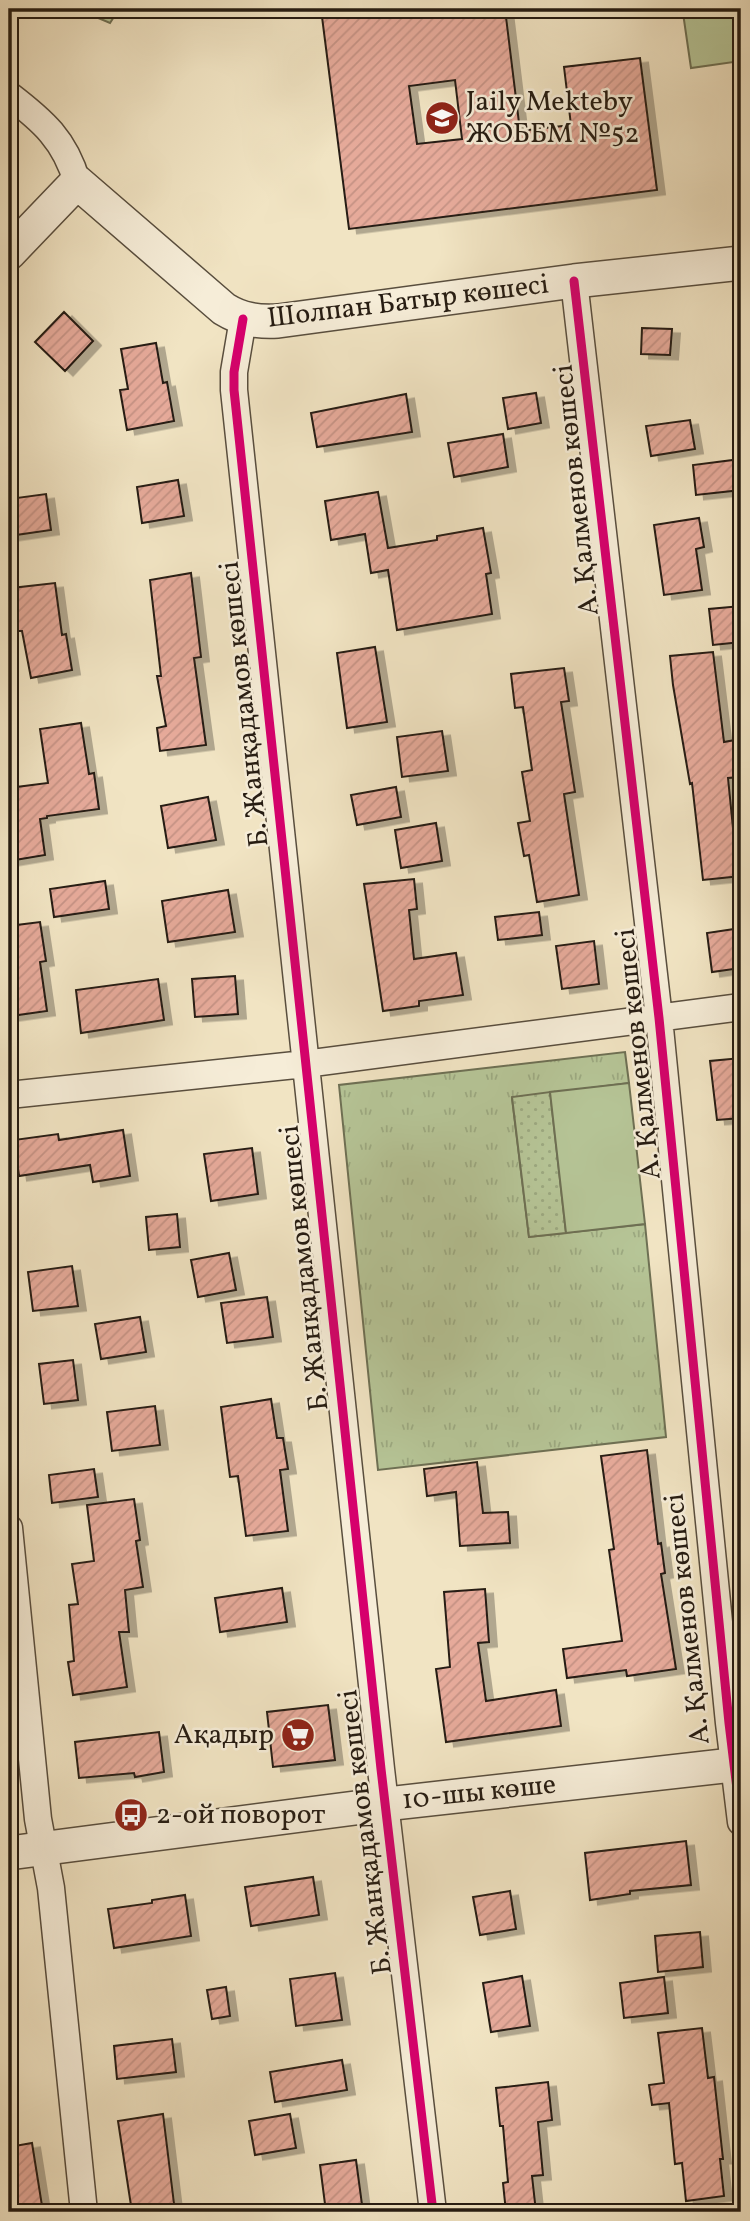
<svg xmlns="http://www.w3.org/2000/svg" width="750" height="2221" font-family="Vollkorn,serif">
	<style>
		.grass { fill: url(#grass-tufts); stroke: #6e7054; stroke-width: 2 }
		.park { fill: url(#park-dots); stroke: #6e7054; stroke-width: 2 }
		.pitch { fill: #b6c597; stroke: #6e7054; stroke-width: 2 }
		.building { fill: url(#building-hatch); stroke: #261c12; stroke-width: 2; fill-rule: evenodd; filter: url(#shadow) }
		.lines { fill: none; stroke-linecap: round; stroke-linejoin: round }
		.minor-casing { stroke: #594e3e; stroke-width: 29 }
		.tertiary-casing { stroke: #594e3e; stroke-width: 36 }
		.minor { stroke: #f6edd8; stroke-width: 26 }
		.tertiary { stroke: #f6edd8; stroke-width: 33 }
		.cycleway-casing { stroke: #f6edd8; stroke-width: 13 }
		.cycleway { stroke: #d6006c; stroke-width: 9 }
		.labels { text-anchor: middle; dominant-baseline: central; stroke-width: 5; stroke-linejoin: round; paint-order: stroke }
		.poi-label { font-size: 28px; fill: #261c12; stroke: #f6edd8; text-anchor: start }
		.street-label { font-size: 28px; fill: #261c12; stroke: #f6edd8 }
	</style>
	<defs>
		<pattern id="grass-tufts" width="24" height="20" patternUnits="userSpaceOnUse" patternTransform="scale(1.75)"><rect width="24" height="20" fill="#b6c597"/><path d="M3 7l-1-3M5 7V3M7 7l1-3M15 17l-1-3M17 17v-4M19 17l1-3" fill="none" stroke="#9ca981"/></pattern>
		<pattern id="park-dots" width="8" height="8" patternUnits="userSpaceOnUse" patternTransform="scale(1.75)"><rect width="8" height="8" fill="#b6c597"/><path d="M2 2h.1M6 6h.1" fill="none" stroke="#9ca981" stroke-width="1.8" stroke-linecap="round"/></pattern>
		<pattern id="building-hatch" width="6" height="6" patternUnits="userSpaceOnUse" patternTransform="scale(1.75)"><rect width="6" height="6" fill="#e6aa9a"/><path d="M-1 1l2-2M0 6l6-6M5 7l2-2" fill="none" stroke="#c59284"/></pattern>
		<filter id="shadow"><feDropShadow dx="8" dy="4.5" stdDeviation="0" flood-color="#0004"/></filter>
	</defs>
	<rect width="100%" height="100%" fill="#f1e4c3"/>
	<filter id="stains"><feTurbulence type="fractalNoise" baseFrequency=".00286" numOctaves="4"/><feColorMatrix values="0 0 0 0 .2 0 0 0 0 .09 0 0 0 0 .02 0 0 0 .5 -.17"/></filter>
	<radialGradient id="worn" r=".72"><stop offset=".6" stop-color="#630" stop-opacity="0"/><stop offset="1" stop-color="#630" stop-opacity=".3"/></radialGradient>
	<path class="grass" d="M77,9h42l-9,14z
		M625,1052l4,31 -117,15 17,139 116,-13 21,213 -288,33 -39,-385z"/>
	<path class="park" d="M550,1092l16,141 -37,4 -17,-140z"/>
	<path class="pitch" d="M715,9h26v52l-50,7 -8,-55z
		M629,1083l16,141 -79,9 -16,-141z"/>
	<path class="building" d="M321,9h184l15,122 51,-6 -7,-58 76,-9 17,132 -308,39zM455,80l7,59 -45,5 -8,-58z
		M64,312l29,29 -28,30 -30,-29z
		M642,328l30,1 -2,26 -29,-1z
		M156,343l7,40 4,-1 7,39 -47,9 -7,-40 8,-1 -7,-40z
		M536,393l5,30 -33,6 -5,-31z
		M406,394l6,38 -95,15 -6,-34z
		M690,420l5,29 -44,7 -5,-30z
		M503,434l5,33 -54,10 -6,-34z
		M741,459v31l-45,5 -3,-30z
		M178,480l6,36 -42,7 -5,-36z
		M378,492l10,56 49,-8v-4l46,-8 8,45 -5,1 6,40 -95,16 -9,-60 -17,3 -6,-39 -34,6 -6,-39z
		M46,494l5,36 -42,6v-37z
		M699,518l5,29 -8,2 6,41 -38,5 -10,-70z
		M191,573l10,84 -7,1 12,87 -46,6 -3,-23 9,-2 -9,-50h4l-11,-96z
		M55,583l7,52 4,-1 6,36 -41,8 -9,-47h-5l-5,-43z
		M741,606v36l-28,3 -4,-36z
		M375,647l12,75 -40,6 -10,-75z
		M713,652l11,90 11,-2 5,37 -12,1 6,60 7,-1v39l-38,4 -11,-97 -2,1 -17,-99 -3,-29z
		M564,668l5,33 -8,1 14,90 -11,2 15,101 -42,7 -8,-47 -5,1 -6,-33 12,-2 -8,-49 10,-2 -9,-63 -8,1 -4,-34z
		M81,723l8,51 5,-1 5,36 -52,7v2l-7,1 5,36 -36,6v-73l39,-5 -8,-54z
		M442,731l6,40 -46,6 -5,-40z
		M396,787l5,30 -44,8 -6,-30z
		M208,797l8,43 -48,8 -7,-42z
		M436,823l6,38 -41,7 -6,-38z
		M414,879l3,30 -8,1 5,49 42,-6 7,42 -44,6v5l-36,5 -19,-127z
		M105,881l4,28 -55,8 -4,-28z
		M228,890l7,42 -67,10 -6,-41z
		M539,912l3,23 -44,5 -3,-23z
		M40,922l6,39 -6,1 7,49 -36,5 -2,-90z
		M741,928v40l-29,4 -5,-39z
		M594,941l5,43 -37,5 -6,-43z
		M235,976l3,38 -43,3 -3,-38z
		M158,979l6,41 -83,13 -5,-43z
		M741,1058v60l-24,2 -7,-59z
		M123,1130l7,46 -37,6 -3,-17 -71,11 -5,-36 44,-6 1,6z
		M252,1148l6,46 -47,7 -7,-47z
		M177,1214l3,33 -31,3 -3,-33z
		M229,1253l7,37 -38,7 -7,-37z
		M72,1266l6,40 -45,5 -5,-39z
		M267,1297l6,40 -46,6 -6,-40z
		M140,1317l6,35 -45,7 -6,-35z
		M73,1360l5,40 -34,4 -5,-40z
		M271,1399l6,39h6l5,31 -8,1 8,61 -42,5 -8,-60 -8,1 -9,-70z
		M155,1406l5,39 -48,6 -5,-39z
		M647,1450l11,94 3,-1 4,30 -4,1 15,95 -49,7 -1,-6 -59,8 -4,-29 59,-8 -13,-91 5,-1 -13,-93z
		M477,1462l6,51 25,-1 2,31 -50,3 -4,-54 -29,4 -3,-27z
		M94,1469l4,28 -46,6 -3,-28z
		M134,1499l6,41 -4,1 7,46 -18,3 4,42h-10l8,55 -54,8 -5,-33 6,-1 -5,-56 9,-1 -6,-40 22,-3 -7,-56z
		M282,1588l5,34 -67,10 -5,-34z
		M485,1589l4,53 -11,1 8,58 70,-11 5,36 -115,16 -10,-73 14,-2 -6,-75z
		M328,1705l7,55 -62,7 -6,-55z
		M159,1732l5,40 -29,5 -1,-4 -55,5 -4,-36z
		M686,1841l5,44 -61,6v3l-40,6 -5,-47z
		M313,1877l6,38 -68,11 -6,-39z
		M510,1891l6,38 -36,6 -7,-38z
		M185,1895l6,41 -77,12 -6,-39 44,-6v-3z
		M700,1932l3,35 -45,5 -3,-36z
		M335,1973l7,47 -46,6 -6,-47z
		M522,1976l8,50 -39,6 -8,-49z
		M664,1977l4,36 -44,5 -4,-35z
		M226,1987l4,29 -18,3 -5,-29z
		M702,2028l6,50 6,-1 9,82h-3l4,37 -38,5 -4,-38 -7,1 -6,-61 -17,2 -3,-20 15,-2 -6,-50z
		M172,2039l4,33 -59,7 -3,-33z
		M342,2060l5,30 -72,12 -5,-30z
		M548,2082l4,38 -14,2 5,53 -11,1 4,36h-30l-3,-29 5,-1 -5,-56h-3l-4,-38z
		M163,2114l12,98h-43l-14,-91z
		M290,2114l6,34 -41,7 -6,-34z
		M32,2143l11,69h-34v-65z
		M356,2160l7,52h-37l-6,-47z"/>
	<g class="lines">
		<g class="minor-casing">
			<path id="minor" d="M9,95c34,26 56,45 68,87
				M574,281l85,737 70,705 12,99
				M243,319l-9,53v18l147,1379 52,443
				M9,1095l296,-31 436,-57
				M9,1528l29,291 13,69 33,324"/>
		</g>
		<g class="tertiary-casing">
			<path id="tertiary" d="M9,253l68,-71 147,127c18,11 33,13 54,12l296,-40 167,-18
				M9,1853l377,-49 355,-40"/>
		</g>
		<use href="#minor" class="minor"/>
		<use href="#tertiary" class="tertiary"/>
		<g class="cycleway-casing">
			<path id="cycleway" d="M574,281l85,737 70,705 12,99
				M243,319l-9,53v18l147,1379 52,443"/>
		</g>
		<use href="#cycleway" class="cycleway"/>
	</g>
	<defs>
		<g id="school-disc" transform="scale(1.75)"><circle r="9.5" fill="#8f2418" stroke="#f6edd8"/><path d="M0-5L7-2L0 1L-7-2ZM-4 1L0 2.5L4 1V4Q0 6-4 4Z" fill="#fff"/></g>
		<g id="supermarket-disc" transform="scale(1.75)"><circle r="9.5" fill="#8f2418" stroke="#f6edd8"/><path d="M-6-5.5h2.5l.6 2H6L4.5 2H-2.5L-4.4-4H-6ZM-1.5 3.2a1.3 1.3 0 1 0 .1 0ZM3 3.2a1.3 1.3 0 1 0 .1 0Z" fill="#fff"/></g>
		<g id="bus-disc" transform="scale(1.75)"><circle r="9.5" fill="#8f2418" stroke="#f6edd8"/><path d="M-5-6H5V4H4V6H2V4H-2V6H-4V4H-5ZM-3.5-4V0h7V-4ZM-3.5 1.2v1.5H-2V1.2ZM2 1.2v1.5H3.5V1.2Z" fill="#fff"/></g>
	</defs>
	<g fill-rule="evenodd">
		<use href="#school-disc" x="442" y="118"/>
		<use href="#supermarket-disc" x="298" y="1735"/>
		<use href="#bus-disc" x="131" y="1815"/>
	</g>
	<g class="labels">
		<g class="poi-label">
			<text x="466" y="102">Jaily Mekteby<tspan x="466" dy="32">ЖОББМ №52</tspan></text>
			<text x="274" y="1735" text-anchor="end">Ақадыр</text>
			<text x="156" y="1815">2-ой поворот</text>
		</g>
		<g class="street-label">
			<text transform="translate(408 302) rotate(-7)">Шолпан Батыр көшесі</text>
			<text transform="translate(577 490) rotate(-96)">А. Қалменов көшесі</text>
			<text transform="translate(245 704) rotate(-96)">Б. Жанқадамов көшесі</text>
			<text transform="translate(639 1054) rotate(-96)">А. Қалменов көшесі</text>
			<text transform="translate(305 1268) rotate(-96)">Б. Жанқадамов көшесі</text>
			<text transform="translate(688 1619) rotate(-96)">А. Қалменов көшесі</text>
			<text transform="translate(479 1793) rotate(-6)">10-шы көше</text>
			<text transform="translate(366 1832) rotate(-97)">Б. Жанқадамов көшесі</text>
		</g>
	</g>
	<rect width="750" height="2221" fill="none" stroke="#f1e4c3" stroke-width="35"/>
	<rect x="10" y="10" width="729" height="2200" fill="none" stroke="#261c12" stroke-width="3.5"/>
	<rect x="18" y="18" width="715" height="2186" fill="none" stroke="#261c12" stroke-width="2"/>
	<rect width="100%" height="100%" filter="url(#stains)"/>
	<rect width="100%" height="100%" fill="url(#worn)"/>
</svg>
